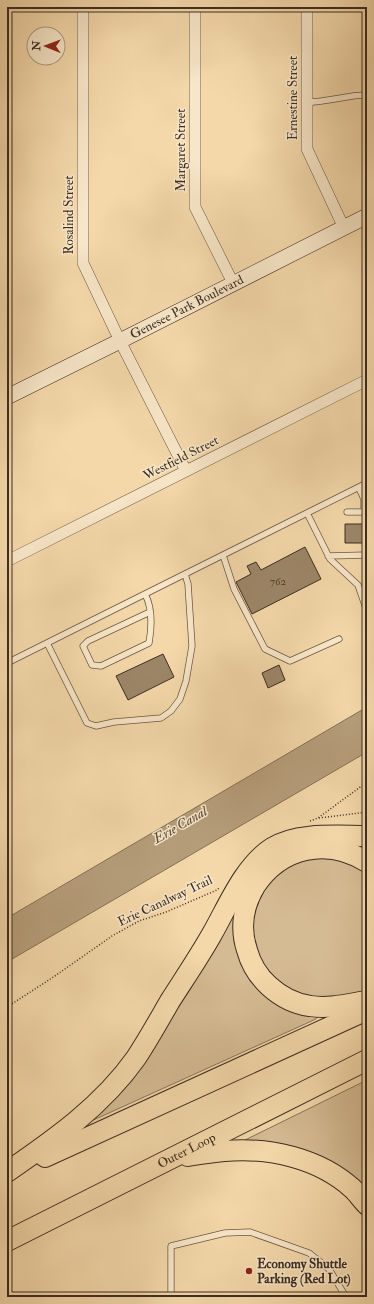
<svg xmlns="http://www.w3.org/2000/svg" width="374" height="1304" font-family="'IM FELL Double Pica',serif">
	<style>
		.green { fill: #d5bb93; stroke: #89745a }
		.water { fill: #b69e7b; stroke: #867157 }
		.building { fill: #9c8668; stroke: #3d2d21 }
		.lines { fill: none; stroke-linecap: round; stroke-linejoin: round }
		.lane-casing { stroke: #6b5843; stroke-width: 7 }
		.street-casing { stroke: #6b5843; stroke-width: 12 }
		.secondary-casing { stroke: #3d2d21; stroke-width: 16 }
		.highway-casing { stroke: #3d2d21; stroke-width: 22 }
		.path { stroke: #3d2d21; stroke-width: 1.5; stroke-dasharray: 1 2; stroke-linecap: butt }
		.lane { stroke: #f8e6c8; stroke-width: 5.5 }
		.street { stroke: #f8e6c8; stroke-width: 11 }
		.secondary { stroke: #f8e6c8; stroke-width: 15 }
		.highway { stroke: #f4d8aa; stroke-width: 20 }
		.poi-dot { fill: #8f2418; stroke: #f8e6c8; stroke-width: 1.5 }
		.labels { text-anchor: middle; dominant-baseline: central; stroke-width: 3; stroke-linejoin: round; paint-order: stroke }
		.number-label { font-size: 11px; fill: #554333 }
		.street-label { font-size: 13px; fill: #3d2d21; stroke: #f8e6c8 }
		.poi-label { font-size: 13px; font-weight: bold; fill: #3d2d21; stroke: #f8e6c8; text-anchor: start }
		.water-label { font-size: 14px; font-style: italic; fill: #5b4938; stroke: #f8e6c8 }
	</style>
	<rect width="100%" height="100%" fill="#f4d8aa"/>
	<filter id="stains"><feTurbulence type="fractalNoise" baseFrequency=".005" numOctaves="4"/><feColorMatrix values="0 0 0 0 .2 0 0 0 0 .09 0 0 0 0 .02 0 0 0 .5 -.17"/></filter>
	<radialGradient id="worn" r=".72"><stop offset=".6" stop-color="#630" stop-opacity="0"/><stop offset="1" stop-color="#630" stop-opacity=".3"/></radialGradient>
	<path class="green" d="M338,856l29,15v119l-12,5 -46,6 -39,-21 -18,-34 1,-39 7,-16 32,-30z
		M233,910h6l2,43 77,62 -2,4 -238,108z
		M367,1080v120l-120,-56 -2,-4z"/>
	<path class="water" d="M367,707v45l-360,210v-44z"/>
	<path class="building" d="M345,524h22v19h-22z
		M305,547l16,32 -69,35 -16,-32 15,-8 -4,-8 9,-4 5,8z
		M163,654l11,23 -46,23 -12,-24z
		M279,665l6,15 -17,8 -6,-15z"/>
	<g class="lines">
		<g class="lane-casing">
			<path id="lane" d="M307,102c21,0 40,-7 60,-7
				M367,483l-60,30 23,46 28,26 9,26
				M347,512h17v-13l-5,-11
				M223,555l11,34 31,60 25,12 49,-22
				M328,556l39,-1
				M145,594c8,15 7,32 4,49l-48,23 -9,-1 -9,-19 5,-5 62,-29
				M47,643l40,80 9,3 18,-4 47,-4 10,-7 9,-12 6,-18 6,-35 -4,-62 -3,-10
				M7,663l300,-150
				M171,1297v-51l54,-13 25,-1 59,21 20,16 17,28"/>
		</g>
		<g class="street-casing">
			<path id="street" d="M83,7v256l37,78 66,130
				M195,7v200l38,76
				M307,7v142l37,79
				M7,561l360,-181"/>
		</g>
		<g class="secondary-casing">
			<g id="secondary">
				<path id="s1" d="M7,397l113,-56 247,-125"/>
			</g>
		</g>
		<g class="highway-casing">
			<g id="highway">
				<path d="M367,862c-40,-25 -86,-15 -112,24 -12,20 -15,43 -8,64 4,15 11,26 22,36 11,10 26,18 41,20 19,3 38,-2 57,-5"/>
				<path d="M188,1156c12,-2 24,-4 36,-5 45,-4 95,7 129,38 5,5 9,11 14,16"/>
				<path d="M45,1157l322,-147"/>
				<path d="M7,1172c48,-33 95,-66 129,-114 12,-18 23,-38 34,-57 14,-22 29,-44 42,-67 16,-28 32,-68 60,-86 25,-16 66,-12 95,-12"/>
				<path id="s2" d="M7,1241l360,-181"/>
			</g>
		</g>
		<path class="path" d="M319,818l48,-6
			M310,821l8,-3 49,-36
			M7,1007l45,-29 60,-42 27,-15 27,-9 51,-22 3,-3"/>
		<use href="#lane" class="lane"/>
		<use href="#street" class="street"/>
		<use href="#secondary" class="secondary"/>
		<use href="#highway" class="highway"/>
	</g>
	<circle class="poi-dot" cx="249" cy="1271" r="4"/>
	<g class="labels">
		<g class="number-label">
			<text x="278" y="581">762</text>
		</g>
		<g class="street-label">
			<text transform="translate(293 98) rotate(-90)">Ernestine Street</text>
			<text transform="translate(181 150) rotate(-90)">Margaret Street</text>
			<text transform="translate(69 215) rotate(-90)">Rosalind Street</text>
			<text stroke="none"><textPath href="#s1" startOffset="201">Genesee Park Boulevard</textPath></text>
			<text transform="translate(181 458) rotate(-27)">Westfield Street</text>
			<text transform="translate(165 901) rotate(-25)">Erie Canalway Trail</text>
			<text stroke="none"><textPath href="#s2" startOffset="201">Outer Loop</textPath></text>
		</g>
		<g class="poi-label">
			<text x="257" y="1264">Economy Shuttle<tspan x="257" dy="15">Parking (Red Lot)</tspan></text>
		</g>
		<g class="water-label">
			<text transform="translate(180 825) rotate(-30)">Erie Canal</text>
		</g>
	</g>
	<rect width="374" height="1304" fill="none" stroke="#f4d8aa" stroke-width="24"/>
	<rect x="8" y="8" width="358" height="1288" fill="none" stroke="#3d2d21" stroke-width="2"/>
	<rect x="12" y="12" width="350" height="1280" fill="none" stroke="#3d2d21"/>
	<g transform="translate(46 46) rotate(271)"><circle r="19" fill="#f8e6c8" stroke="#ad9c85"/>
	<path d="M0-3L7 15L0 10L-7 15Z" fill="#8f2418"/>
	<text y="-6" font-size="11" font-weight="bold" text-anchor="middle" fill="#3d2d21">N</text>
	</g>
	<rect width="100%" height="100%" filter="url(#stains)"/>
	<rect width="100%" height="100%" fill="url(#worn)"/>
</svg>
